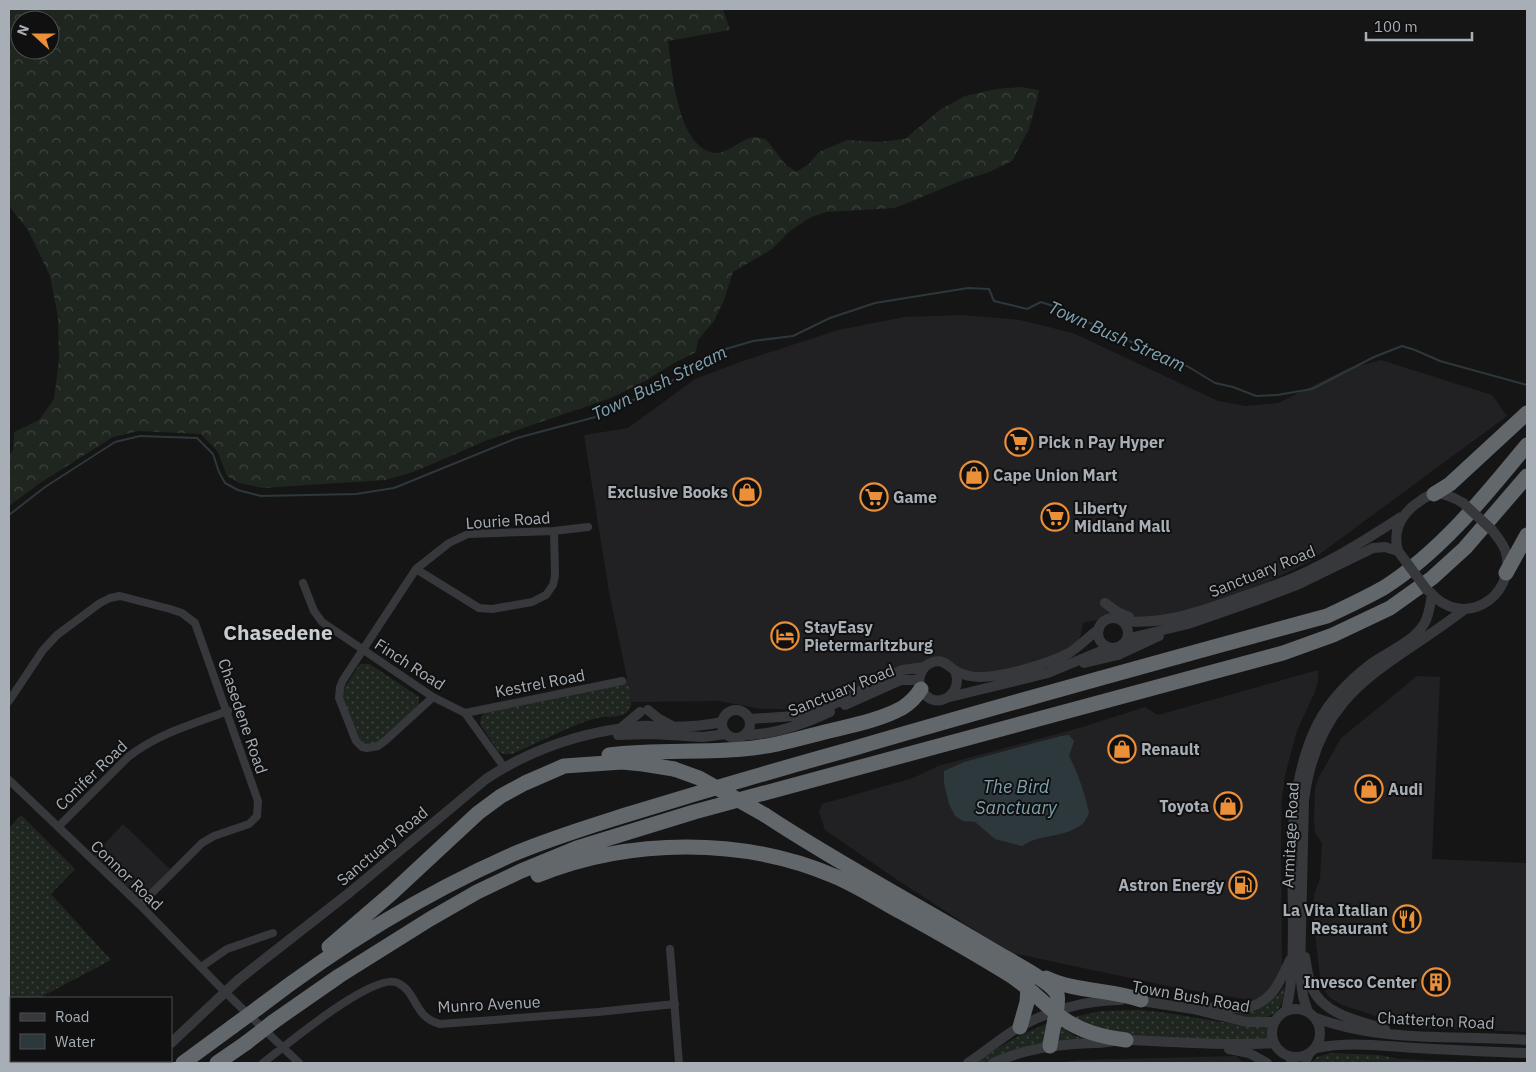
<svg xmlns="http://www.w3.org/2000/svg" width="1536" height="1072" font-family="'IBM Plex Sans',sans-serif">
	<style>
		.built { fill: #212123 }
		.grass { fill: url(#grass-dots) }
		.forest { fill: url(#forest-crowns); fill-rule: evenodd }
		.water { fill: #2d383c }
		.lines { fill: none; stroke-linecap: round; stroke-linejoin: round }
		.stream { stroke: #2d383c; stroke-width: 2 }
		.minor { stroke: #36383b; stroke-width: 8 }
		.tertiary { stroke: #36383b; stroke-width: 10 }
		.motorway { stroke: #62676c; stroke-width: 15 }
		.tertiary-bridge { stroke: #36383b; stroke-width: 10 }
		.motorway-bridge { stroke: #62676c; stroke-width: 15 }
		.labels { text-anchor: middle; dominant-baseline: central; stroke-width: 4; stroke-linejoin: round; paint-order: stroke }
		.poi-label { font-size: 16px; font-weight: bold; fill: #a7aeb6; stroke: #101011; text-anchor: start }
		.street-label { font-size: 16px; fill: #a7aeb6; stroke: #101011 }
		.water-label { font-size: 18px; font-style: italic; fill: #7fa2b0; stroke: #101011 }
		.district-label { font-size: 21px; font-weight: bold; fill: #c8cdd2; stroke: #101011 }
	</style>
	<defs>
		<pattern id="grass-dots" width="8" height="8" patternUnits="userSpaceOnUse" patternTransform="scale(1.25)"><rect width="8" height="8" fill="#1f261f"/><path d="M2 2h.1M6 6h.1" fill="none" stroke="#3d433d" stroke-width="1.8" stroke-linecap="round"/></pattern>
		<pattern id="forest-crowns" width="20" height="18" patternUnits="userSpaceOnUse" patternTransform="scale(1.25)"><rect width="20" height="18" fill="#1f261f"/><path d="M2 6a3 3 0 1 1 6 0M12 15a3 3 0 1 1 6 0" fill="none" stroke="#3d433d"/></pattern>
	</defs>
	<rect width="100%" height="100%" fill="#151516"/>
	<path class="built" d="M963,315l57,5 53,13 145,68 28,5 32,-3 71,-35 32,-8 111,35 15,21 -198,146 -41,20 -85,32 -52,5 -10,-4 -38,8 -2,12 -5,11 -9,5 -55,18 -23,5 -21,-2 -12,-6 -12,-9 -58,15 -10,7 -40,19 -24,7 -27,4h-23l-43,-8 -87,1 -23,-110 -25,-157 44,-7 67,-49 45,-17 98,-32 66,-13z
		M1318,670v11l-4,13 -17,37 -12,44 -3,24 -1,33 1,135 -10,23 -16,11 -79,-13 -169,-36 -112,-73 -71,-49 -6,-18 3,-8 91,-26 25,-12 148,-40 59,-19 13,8z
		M1417,676l23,1 -8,182 95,4v169l-102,-4 -26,-4 -57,-19 -13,-8 -8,-12 -6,-50 -2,-26 1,-14 6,-16 2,-36 -7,-10 -1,-15 1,-30 4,-11 22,-39z
		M123,824l47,45 -30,32 -47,-45z
		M1236,1056l8,7h-186l21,-3z
		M1399,1059l91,4h-137z"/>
	<path class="grass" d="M360,664h10l49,33v10l-47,40 -11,-2 -18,-45 -1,-9z
		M627,679c2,9 9,26 0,33 -8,7 -20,3 -30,6 -26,7 -59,25 -85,36h-8l-6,-3 -18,-27 1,-7 5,-6z
		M21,815l54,54 -24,25 60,66 -72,38h-28v15l-2,1v-186z
		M1284,986c0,37 -24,34 -52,28 23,-1 40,-8 52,-28z
		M1138,1010c44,3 86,15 129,17l1,14 -164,-5 -39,-17 36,-8z
		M1050,1022l-3,20 -60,21h-13l39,-24z
		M1058,1025l17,11 22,5 -41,3z
		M1330,1053l49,2 20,4 -46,4h-42l6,-6z"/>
	<path class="forest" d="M9,9h714l7,21 -62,11c4,29 9,107 47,112 13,1 29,-16 40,-16 4,0 8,2 11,2l19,25 11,8 13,-8 10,-12 28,-12 31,2 27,-3 36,-30 24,-13 31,-7 25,-2 18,3 -2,10 -8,29 -17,32 -25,12 -24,7 -68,28 -68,4 -16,5 -21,14 -18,18 -39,23 -9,28 -10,21 -16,19 -2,12 -22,11 -27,17 -36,18 -126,43 -69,30 -30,9 -123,8 -24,-5 -12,-7 -9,-24 -17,-18 -62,-3 -26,6 -73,46 -31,23v-50l4,-6 1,-18 25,-12 15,-21 5,-39 -1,-43 -8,-41 -22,-46 -19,-24zM20,20h30v30h-30z"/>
	<path class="water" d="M1069,735l5,6 -5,15c9,17 16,38 20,57 -2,4 -5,11 -9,13 -18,12 -41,8 -58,20l-27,-7 -20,-17 -12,-1 -8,-5 -6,-12 -5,-20v-13l20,-9 97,-26z"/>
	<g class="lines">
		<path class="stream" d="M9,515l36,-28 70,-45 25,-6 57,2 16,16 6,18 6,11 13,7 23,6 95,-2 38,-6 123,-50 86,-23 85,-42 31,-22 34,-10 40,-5 37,-18 45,-15 93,-15 21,1 5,12 33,8 14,-7 18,6 11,9 23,7 11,8 39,14 20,12 24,8 28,17 18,4 23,9 21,-1 35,-6 62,-32 28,-11 13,4 25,11 87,24"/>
		<path class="minor" d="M416,569l63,39 13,1 40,-7 14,-7 7,-10 2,-9 -1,-45
			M303,583l11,28 8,11 111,75 32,16 39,54
			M433,697l-47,43 -8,6 -11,2 -5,-1 -6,-6 -17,-43 1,-11 3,-7 73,-111 33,-26 19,-9 86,-3 34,-4
			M9,701l34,-51 14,-15 43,-32 10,-5 10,-2 50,13 12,4 13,10 63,178 -1,15 -8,8 -35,12 -12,7 -62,62
			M465,713l157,-32
			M9,780l131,125 84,86 75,72
			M58,827l70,-70c29,-23 65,-33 100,-46
			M670,949l9,114
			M201,967l26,-18 46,-16
			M1289,1057l2,6
			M263,1063c21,-16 111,-92 135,-80 19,9 16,35 42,41l158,-12 77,-8
			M1306,1063l4,-9"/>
		<path class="tertiary" d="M1430,592c32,38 86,6 76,-39 -2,-9 -9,-16 -14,-23
			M1105,603l14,10 10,4
			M1098 633a15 15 0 1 1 30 0a15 15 0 1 1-30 0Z
			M1123,621c37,4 73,-8 107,-20 22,-8 44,-15 65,-24 37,-16 72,-38 106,-60
			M1127,640l11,-4 50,-12 69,-24 42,-16 74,-36 12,-1 13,4c-6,-22 4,-38 22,-50 4,-3 9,-6 14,-7 10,-2 21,4 29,9
			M1084,663l34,-8 41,-19
			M955,671c10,25 -22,41 -33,19 -6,-10 -1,-24 11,-28 11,-3 15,4 23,9 4,3 10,4 14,5 22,5 79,-12 99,-23 11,-7 20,-17 30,-24
			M950,697l98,-24 60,-25
			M845,705l56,-25h18
			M722 724a14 14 0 1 1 28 0a14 14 0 1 1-28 0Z
			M648,710l11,9 13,7
			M750,719l45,-3 18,-4 21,-8 68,-34 23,-3
			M621,728l19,-16
			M618,735l34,-1 51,3 23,-3
			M744,735c30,0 60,-11 86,-23
			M1305,957c2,10 3,22 7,31 12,27 48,33 73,41
			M1135,1000l58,9 54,13h27
			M1204,1008c13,-1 26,1 39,0 28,-3 37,-26 47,-48
			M1272 1033a24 24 0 1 1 48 0a24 24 0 1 1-48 0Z
			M1286,1011c2,-10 4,-20 5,-30 8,-85 -13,-176 26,-256 12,-24 34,-46 55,-62 17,-12 41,-21 52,-39 5,-8 6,-19 8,-29
			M1308,1012l-5,-16 -3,-22 4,-174c15,-113 82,-130 161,-191
			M1316,1018c67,25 141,17 211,22
			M171,1043l67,-63 111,-87 137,-114c47,-31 99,-48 155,-53 9,-1 18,1 27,1 18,0 36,-1 54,-5
			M1316,1048c33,-7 66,-2 100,0 37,2 74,4 111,5
			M1229,1049l20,4 18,10
			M148,1063l3,-2
			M968,1063c17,-11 35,-27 53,-37 30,-16 66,-26 100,-26
			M993,1063c32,-15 67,-19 101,-20 11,0 23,-3 34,-3 49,2 97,6 146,3"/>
		<path class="motorway" d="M1434,494l16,-10 77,-71
			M1506,573l21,-38
			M609,755c45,-6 89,-2 134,-6 29,-2 58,-11 86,-18 24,-6 51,-11 73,-23 8,-5 14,-11 19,-19
			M765,815c74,49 153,90 229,136 13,8 57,30 63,43 3,7 -6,42 -7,52
			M538,875c92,-37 205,-38 296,1 24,10 45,24 67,36 38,21 75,42 112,65 19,13 32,28 49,41 20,14 41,19 64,22
			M329,947l64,-55 85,-79 23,-17 24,-13 39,-17 58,-4 21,2 31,5
			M1046,978c30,14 64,11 95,22
			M258,1008c78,-60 161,-112 251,-152 39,-17 79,-29 120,-42 75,-23 150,-45 226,-66 157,-46 314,-89 472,-132 19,-9 39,-18 58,-29 56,-36 100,-91 142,-142
			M273,1022l66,-46 91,-57 47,-27 44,-21 56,-23 117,-36 589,-159 50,-18 57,-27 42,-30 33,-30 62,-72
			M1020,1027l7,-25 1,-15
			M183,1063l49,-36
			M217,1063l29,-20"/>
		<path class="tertiary-bridge" d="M1463,503l29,27
			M1398,551l29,39"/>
		<path class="motorway-bridge" d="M674,769l25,9 66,37
			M232,1027l26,-19
			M246,1043l27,-21"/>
	</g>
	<defs>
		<g id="supermarket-ring" transform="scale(1.4375)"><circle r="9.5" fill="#101011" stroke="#eb8f38" stroke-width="1.5"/><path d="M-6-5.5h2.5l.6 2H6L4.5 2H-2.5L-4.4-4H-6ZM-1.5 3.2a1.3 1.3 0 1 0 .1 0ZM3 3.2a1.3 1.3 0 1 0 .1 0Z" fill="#eb8f38"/></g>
		<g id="shop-ring" transform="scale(1.4375)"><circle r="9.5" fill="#101011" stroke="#eb8f38" stroke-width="1.5"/><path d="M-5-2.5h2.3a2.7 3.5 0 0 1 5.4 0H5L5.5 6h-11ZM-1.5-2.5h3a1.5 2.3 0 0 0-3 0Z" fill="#eb8f38"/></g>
		<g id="hotel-ring" transform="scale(1.4375)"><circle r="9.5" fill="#101011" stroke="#eb8f38" stroke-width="1.5"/><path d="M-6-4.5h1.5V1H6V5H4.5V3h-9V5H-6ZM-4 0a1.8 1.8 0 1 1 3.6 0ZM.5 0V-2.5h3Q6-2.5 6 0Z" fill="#eb8f38"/></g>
		<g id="fuel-ring" transform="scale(1.4375)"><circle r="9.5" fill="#101011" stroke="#eb8f38" stroke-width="1.5"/><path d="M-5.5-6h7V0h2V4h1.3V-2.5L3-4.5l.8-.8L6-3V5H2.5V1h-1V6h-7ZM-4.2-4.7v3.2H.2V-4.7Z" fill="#eb8f38"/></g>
		<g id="restaurant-ring" transform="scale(1.4375)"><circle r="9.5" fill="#101011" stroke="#eb8f38" stroke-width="1.5"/><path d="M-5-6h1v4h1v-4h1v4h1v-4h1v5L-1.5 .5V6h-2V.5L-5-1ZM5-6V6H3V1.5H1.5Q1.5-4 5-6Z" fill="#eb8f38"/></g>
		<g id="building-ring" transform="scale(1.4375)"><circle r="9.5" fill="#101011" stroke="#eb8f38" stroke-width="1.5"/><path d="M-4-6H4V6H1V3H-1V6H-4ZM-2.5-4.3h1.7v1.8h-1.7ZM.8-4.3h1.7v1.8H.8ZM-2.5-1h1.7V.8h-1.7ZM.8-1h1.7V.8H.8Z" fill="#eb8f38"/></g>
	</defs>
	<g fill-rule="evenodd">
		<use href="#supermarket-ring" x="1019" y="442"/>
		<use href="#shop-ring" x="974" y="475"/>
		<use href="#shop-ring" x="747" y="492"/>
		<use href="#supermarket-ring" x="874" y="497"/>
		<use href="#supermarket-ring" x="1055" y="517"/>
		<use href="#hotel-ring" x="785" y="636"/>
		<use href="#shop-ring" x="1122" y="749"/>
		<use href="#shop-ring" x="1369" y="789"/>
		<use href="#shop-ring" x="1228" y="806"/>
		<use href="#fuel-ring" x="1243" y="885"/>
		<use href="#restaurant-ring" x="1407" y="919"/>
		<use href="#building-ring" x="1436" y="982"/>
	</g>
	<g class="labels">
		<g class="poi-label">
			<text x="1038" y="442">Pick n Pay Hyper</text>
			<text x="993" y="475">Cape Union Mart</text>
			<text x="728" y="492" text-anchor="end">Exclusive Books</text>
			<text x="893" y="497">Game</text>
			<text x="1074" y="508">Liberty<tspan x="1074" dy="18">Midland Mall</tspan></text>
			<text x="804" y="627">StayEasy<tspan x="804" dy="18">Pietermaritzburg</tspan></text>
			<text x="1141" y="749">Renault</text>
			<text x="1388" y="789">Audi</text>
			<text x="1209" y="806" text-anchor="end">Toyota</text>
			<text x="1224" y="885" text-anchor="end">Astron Energy</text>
			<text x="1388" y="910" text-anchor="end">La Vita Italian<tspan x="1388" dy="18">Resaurant</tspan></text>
			<text x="1417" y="982" text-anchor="end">Invesco Center</text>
		</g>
		<g class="street-label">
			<text transform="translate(508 520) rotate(-4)">Lourie Road</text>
			<text transform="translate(1262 571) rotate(-22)">Sanctuary Road</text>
			<text transform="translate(410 664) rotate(33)">Finch Road</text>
			<text transform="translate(540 683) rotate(-11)">Kestrel Road</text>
			<text transform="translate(841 690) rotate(-22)">Sanctuary Road</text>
			<text transform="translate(243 716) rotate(71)">Chasedene Road</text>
			<text transform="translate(91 775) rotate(-44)">Conifer Road</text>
			<text transform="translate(1290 835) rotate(-87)">Armitage Road</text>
			<text transform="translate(382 846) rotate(-40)">Sanctuary Road</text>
			<text transform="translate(127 875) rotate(44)">Connor Road</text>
			<text transform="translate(1191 996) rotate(10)">Town Bush Road</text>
			<text transform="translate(489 1004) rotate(-3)">Munro Avenue</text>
			<text transform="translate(1436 1020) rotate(3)">Chatterton Road</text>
		</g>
		<g class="water-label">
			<text transform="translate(1117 336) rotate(24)">Town Bush Stream</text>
			<text transform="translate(659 383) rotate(-26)">Town Bush Stream</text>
			<text x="1016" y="786">The Bird<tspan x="1016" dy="21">Sanctuary</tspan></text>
		</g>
		<g class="district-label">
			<text x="278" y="632">Chasedene</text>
		</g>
	</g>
	<rect width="1536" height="1072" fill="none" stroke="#a7aeb6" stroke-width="20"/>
	<rect x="10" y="997" width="162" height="65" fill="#101011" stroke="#4c4f53"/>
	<rect x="20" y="1013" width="25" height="8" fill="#36383b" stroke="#4c4f53"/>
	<text x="55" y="1022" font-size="15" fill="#a7aeb6">Road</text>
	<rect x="20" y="1034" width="25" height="15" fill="#2d383c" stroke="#4c4f53"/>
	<text x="55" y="1047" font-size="15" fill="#a7aeb6">Water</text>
	<g transform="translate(35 35) rotate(291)"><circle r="24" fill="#101011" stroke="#4c4f53"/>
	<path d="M0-4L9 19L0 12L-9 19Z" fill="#eb8f38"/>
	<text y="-8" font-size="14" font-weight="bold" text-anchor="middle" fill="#a7aeb6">N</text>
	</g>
	<path d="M1366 32v8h106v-8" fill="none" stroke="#a7aeb6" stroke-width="2.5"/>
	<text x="1374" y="32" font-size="15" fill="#a7aeb6" stroke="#101011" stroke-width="4" paint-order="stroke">100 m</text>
</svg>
